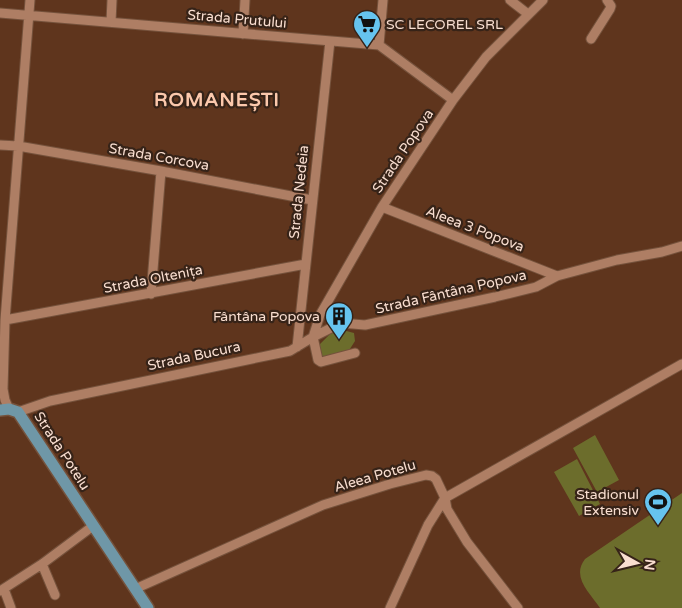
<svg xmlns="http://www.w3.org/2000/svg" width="682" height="608" font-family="'Varela Round',sans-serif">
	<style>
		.green { fill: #6c6d2c }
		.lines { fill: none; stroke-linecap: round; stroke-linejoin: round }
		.minor-casing { stroke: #75523c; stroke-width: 11 }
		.major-casing { stroke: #75523c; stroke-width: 14 }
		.minor { stroke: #ae7e64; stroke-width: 9 }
		.major { stroke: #6f97a7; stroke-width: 11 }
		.labels { text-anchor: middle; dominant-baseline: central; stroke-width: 4.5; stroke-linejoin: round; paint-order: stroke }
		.street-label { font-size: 14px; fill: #f9ded0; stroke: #362318 }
		.poi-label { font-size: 14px; fill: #f9ded0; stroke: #362318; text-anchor: end }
		.district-label { font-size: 19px; font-weight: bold; letter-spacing: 1px; fill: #fcc8ac; stroke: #362318 }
	</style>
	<rect width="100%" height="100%" fill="#5f351d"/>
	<path class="green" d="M339,329l15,4 1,8 -7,11 -27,6 -3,-12 14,-14z
		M595,435l24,45 -22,12 -24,-44z
		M577,459l23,45 -21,12 -25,-44z
		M682,493v115h-82c-10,-15 -29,-31 -15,-49z"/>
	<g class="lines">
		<g class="minor-casing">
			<path id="minor" d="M510,0l18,14
				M0,13l379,32 74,55
				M111,22l1,-22
				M243,34l2,-34
				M591,39l19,-30 1,-3 -4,-6
				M379,45l4,-45
				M0,145l18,1 143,25 151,29
				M382,207l175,69
				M151,294l10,-123
				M5,320l301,-56
				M313,337l7,-22 62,-108 71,-107 33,-43 57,-57
				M313,337l5,23 3,2 34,-9
				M297,347l33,-306
				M9,409l-4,-9 -2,-11 2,-69 25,-320
				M18,412l32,-11 240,-50 23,-14 28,-14 24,2 130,-28 41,-10 21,-11 60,-16 45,-8 20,-6
				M42,564l13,31
				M4,589l7,19
				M135,589l188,-84 67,-21 36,-9 6,1 4,3 9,19 2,11 20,33 51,66
				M0,591l42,-27 51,-38
				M390,608l38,-83 17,-27 237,-134"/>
		</g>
		<g class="major-casing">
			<path id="major" d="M0,410l9,-1 9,3 130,196"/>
		</g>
		<use href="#minor" class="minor"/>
		<use href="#major" class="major"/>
	</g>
	<defs>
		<g id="supermarket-pin" transform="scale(1.4375)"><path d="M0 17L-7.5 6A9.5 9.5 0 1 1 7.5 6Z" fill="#66c4ef" stroke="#362318"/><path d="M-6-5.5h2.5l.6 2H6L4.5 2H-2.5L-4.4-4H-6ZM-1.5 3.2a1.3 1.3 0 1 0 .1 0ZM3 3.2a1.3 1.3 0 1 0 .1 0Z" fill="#111"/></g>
		<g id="building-pin" transform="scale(1.4375)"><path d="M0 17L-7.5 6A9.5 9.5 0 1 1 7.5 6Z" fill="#66c4ef" stroke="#362318"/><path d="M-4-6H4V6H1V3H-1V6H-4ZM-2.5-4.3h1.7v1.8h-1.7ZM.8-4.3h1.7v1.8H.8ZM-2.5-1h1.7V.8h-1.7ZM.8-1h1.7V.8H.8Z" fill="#111"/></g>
		<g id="stadium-pin" transform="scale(1.4375)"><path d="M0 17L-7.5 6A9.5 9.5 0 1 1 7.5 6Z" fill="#66c4ef" stroke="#362318"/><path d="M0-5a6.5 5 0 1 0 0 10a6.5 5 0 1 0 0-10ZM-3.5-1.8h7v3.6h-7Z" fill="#111"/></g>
	</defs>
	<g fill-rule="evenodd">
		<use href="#supermarket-pin" x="367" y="24"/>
		<use href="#building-pin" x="339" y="316"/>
		<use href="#stadium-pin" x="658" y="502"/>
	</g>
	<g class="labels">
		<g class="street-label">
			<text transform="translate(237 19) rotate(5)">Strada Prutului</text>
			<text transform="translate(403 151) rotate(-56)">Strada Popova</text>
			<text transform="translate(159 157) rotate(10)">Strada Corcova</text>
			<text transform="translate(299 192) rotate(-84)">Strada Nedeia</text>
			<text transform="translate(475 229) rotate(21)">Aleea 3 Popova</text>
			<text transform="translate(153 279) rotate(-11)">Strada Oltenița</text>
			<text transform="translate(451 292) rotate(-13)">Strada Fântâna Popova</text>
			<text transform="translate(194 356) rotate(-12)">Strada Bucura</text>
			<text transform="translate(62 451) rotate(57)">Strada Potelu</text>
			<text transform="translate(375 476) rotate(-16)">Aleea Potelu</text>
		</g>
		<g class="poi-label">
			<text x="386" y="24" text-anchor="start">SC LECOREL SRL</text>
			<text x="320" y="316">Fântâna Popova</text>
			<text x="639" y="494">Stadionul<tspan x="639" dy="16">Extensiv</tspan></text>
		</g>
		<g class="district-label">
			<text x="217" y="100">ROMANEȘTI</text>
		</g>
	</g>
	<g transform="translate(637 563) rotate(98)" stroke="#362318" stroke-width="4" paint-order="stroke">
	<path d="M0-4L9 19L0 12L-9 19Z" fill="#f9ded0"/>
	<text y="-8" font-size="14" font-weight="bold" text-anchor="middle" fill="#f9ded0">N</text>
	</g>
</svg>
